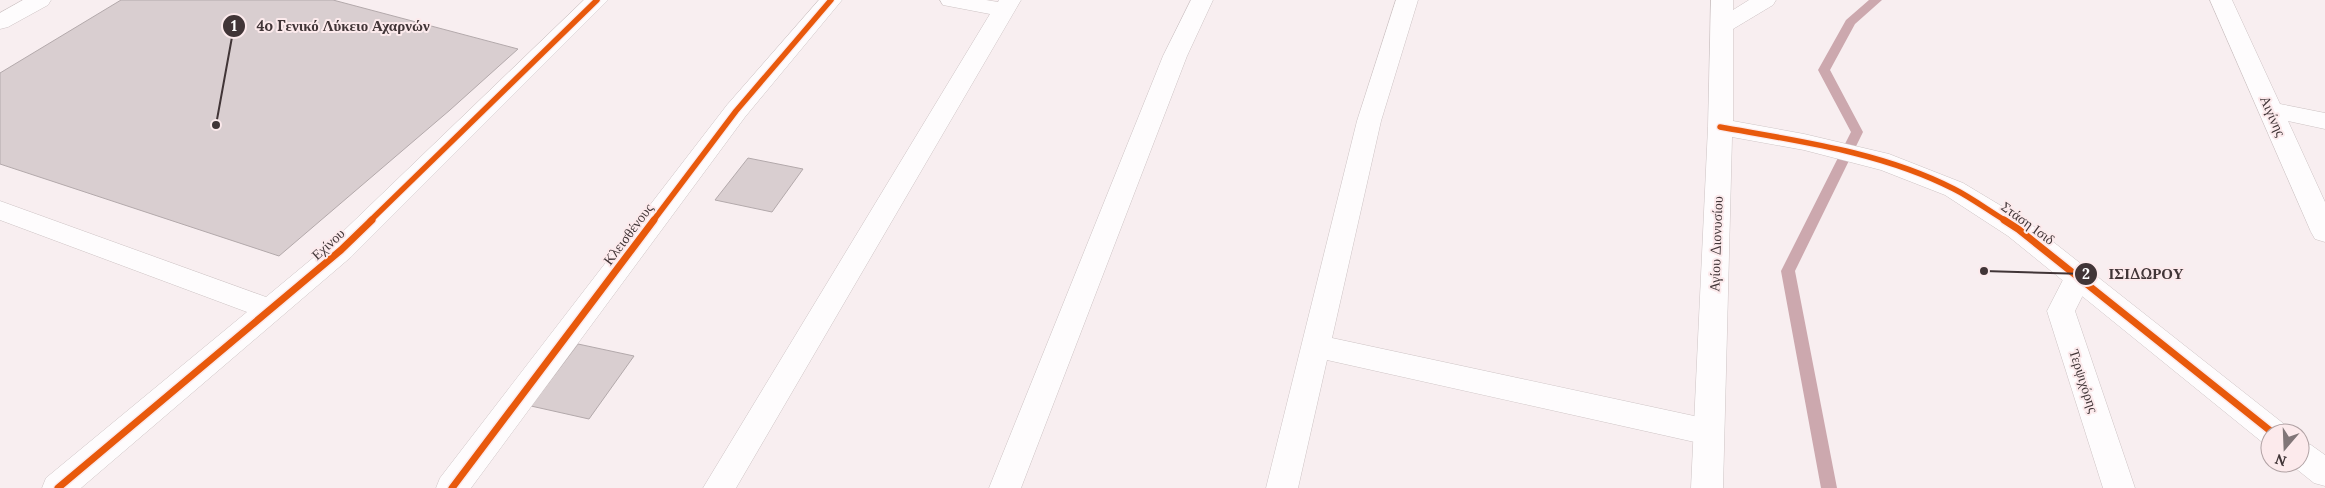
<svg xmlns="http://www.w3.org/2000/svg" width="2325" height="488" font-family="Lora,serif">
	<style>
		.lines { fill: none; stroke-linecap: round; stroke-linejoin: round }
		.stream { fill: #cca8ae; fill-rule: evenodd }
		.building { fill: #d9ced0; stroke: #b3a9ab }
		.street-casing { stroke: #cdc3c4; stroke-width: 1 }
		.secondary-casing { stroke: #cdc3c4; stroke-width: 1 }
		.street { fill: #fefcfd; fill-rule: evenodd }
		.secondary { fill: #fefcfd; fill-rule: evenodd }
		.cycleway-far1-casing { stroke: #fceaec; stroke-width: 8 }
		.cycleway-casing { stroke: #fceaec; stroke-width: 10 }
		.cycleway-far1 { stroke: #e8590c; stroke-width: 5.5 }
		.cycleway { stroke: #e8590c; stroke-width: 7 }
		.labels { text-anchor: middle; dominant-baseline: central; stroke-width: 4; stroke-linejoin: round; paint-order: stroke }
		.street-label { font-size: 14px; fill: #413537; stroke: #fceaec }
		.leader { fill: none; stroke: #413537; stroke-width: 2 }
		.callout-dot { fill: #413537; stroke: #fceaec; stroke-width: 2 }
		.mark-label { font-size: 15px; text-anchor: middle; font-weight: bold; fill: #fff }
		.callout-label { font-size: 15px; text-anchor: middle; font-weight: bold; fill: #413537; stroke: #fceaec; stroke-width: 4; stroke-linejoin: round; paint-order: stroke }
	</style>
	<rect width="100%" height="100%" fill="#f8eef0"/>
	<g class="lines">
		<path class="stream" d="M1869,0h13l-27,24 -25,46 33,62 -68,139 42,217h-16l-40,-217 70,-139 -33,-62 28,-50z"/>
	</g>
	<path class="building" d="M121,0h212l185,49 -68,61 -171,146 -279,-92v-91z
		M748,158l55,11 -31,43 -57,-12z
		M578,344l56,12 -45,63 -58,-13z"/>
	<g class="lines">
		<g class="street-casing">
			<path id="street" d="M23,0h28l-3,5 -40,22 -8,2v-16z
				M584,0h24l-257,257 -270,231h-39l4,-10 201,-166 -247,-92v-19l266,96 65,-54z
				M819,0h23l-97,117 -274,371h-35l4,-10 287,-373z
				M940,0h46l12,2 1,-2h22l-285,488h-33l287,-474 -47,-9z
				M1191,0h22l-26,56 -166,432h-32l174,-432z
				M1396,0h22l-37,121 -49,217 376,81 11,4 5,9 -5,9 -11,4 -381,-85 -29,128h-32l91,-367z
				M2210,0h22l48,104 45,9v16l-37,-8 37,81v40l-10,-3 -4,-7z
				M2078,267l10,3 4,7 -17,34 60,177h-32l-56,-177 21,-41z"/>
		</g>
		<g class="secondary-casing">
			<path id="secondary" d="M1711,0h22v10l16,-10h27l-3,5 -40,24v92l71,13 85,20 74,29 65,39 256,202 5,9h-19v12l-8,-3 -254,-206 -63,-41 -64,-25 -77,-20 -72,-13 -9,351h-32l17,-361z
				M2300,441l11,4 14,10v31l-11,-3 -25,-20h11z"/>
		</g>
		<use href="#street" class="street"/>
		<use href="#secondary" class="secondary"/>
		<g class="cycleway-far1-casing">
			<path id="cycleway-far1" d="M1720,127c78,14 162,25 234,62 18,9 35,22 52,32
				M370,221l227,-221
				M653,221l83,-110 95,-111"/>
		</g>
		<g class="cycleway-casing">
			<path id="cycleway" d="M2004,220l14,9 255,204
				M58,488l283,-238 31,-30
				M452,488l202,-268"/>
		</g>
		<use href="#cycleway-far1" class="cycleway-far1"/>
		<use href="#cycleway" class="cycleway"/>
	</g>
	<g class="labels">
		<g class="street-label">
			<text transform="translate(2273 116) rotate(66)">Αιγίνης</text>
			<text transform="translate(2028 223) rotate(36)">Στάση Ισιδ</text>
			<text transform="translate(628 234) rotate(-53)">Κλεισθένους</text>
			<text transform="translate(328 244) rotate(-42)">Εχίνου</text>
			<text transform="translate(1716 244) rotate(-88)">Αγίου Διονυσίου</text>
			<text transform="translate(2084 381) rotate(72)">Τερψιχόρης</text>
		</g>
	</g>
	<path class="leader" d="M216 125L234 26M1984 271L2086 274"/>
	<g class="callout-dot">
		<circle cx="216" cy="125" r="5"/>
		<circle cx="1984" cy="271" r="5"/>
		<circle cx="234" cy="26" r="12"/>
		<circle cx="2086" cy="274" r="12"/>
	</g>
	<g class="mark-label">
		<text x="234" y="31">1</text>
		<text x="2086" y="279">2</text>
	</g>
	<g class="callout-label">
		<text x="343" y="31">4o Γενικό Λύκειο Αχαρνών</text>
		<text x="2146" y="279">ΙΣΙΔΩΡΟΥ</text>
	</g>
	<g transform="translate(2285 448) rotate(199)"><circle r="24" fill="#fceaec" stroke="#b1a2a4"/>
	<path d="M0-4L9 19L0 12L-9 19Z" fill="#817678"/>
	<text y="-8" font-size="14" font-weight="bold" text-anchor="middle" fill="#413537">N</text>
	</g>
</svg>
